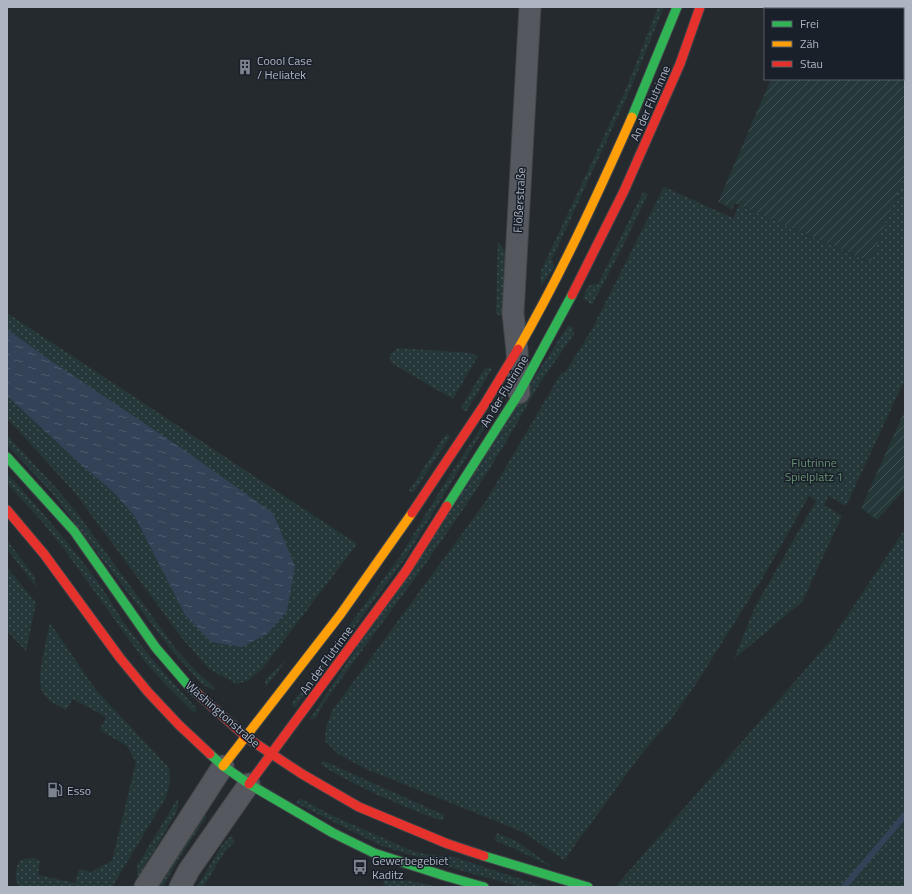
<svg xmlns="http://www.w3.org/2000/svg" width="912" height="894" font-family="'Titillium Web',sans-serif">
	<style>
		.grass { fill: url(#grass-dots) }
		.garden { fill: url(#garden-furrows) }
		.water { fill: url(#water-ripples) }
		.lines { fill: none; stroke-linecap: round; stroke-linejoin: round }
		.stream { stroke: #344257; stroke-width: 6 }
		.street-casing { stroke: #42464a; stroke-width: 23 }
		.fast-casing { stroke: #42464a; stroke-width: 11 }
		.slow-casing { stroke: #42464a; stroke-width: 11 }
		.jam-casing { stroke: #42464a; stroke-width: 11 }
		.street { stroke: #55585e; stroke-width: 21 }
		.fast { stroke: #30b455; stroke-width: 9 }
		.slow { stroke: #ff9f0a; stroke-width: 9 }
		.jam { stroke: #e5322d; stroke-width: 9 }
		.labels { text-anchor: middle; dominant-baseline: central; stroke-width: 3; stroke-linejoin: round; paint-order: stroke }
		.poi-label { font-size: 12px; fill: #aeb5c2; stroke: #19202a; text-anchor: start }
		.street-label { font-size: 12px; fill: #aeb5c2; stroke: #19202a }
		.park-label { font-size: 12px; fill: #679171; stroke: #19202a }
	</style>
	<defs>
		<pattern id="grass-dots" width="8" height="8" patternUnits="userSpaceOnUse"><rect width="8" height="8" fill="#263739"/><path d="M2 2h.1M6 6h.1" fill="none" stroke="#435254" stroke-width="1.8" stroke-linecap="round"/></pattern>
		<pattern id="garden-furrows" width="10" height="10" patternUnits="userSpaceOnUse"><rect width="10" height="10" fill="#263739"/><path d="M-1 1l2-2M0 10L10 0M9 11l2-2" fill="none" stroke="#435254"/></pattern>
		<pattern id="water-ripples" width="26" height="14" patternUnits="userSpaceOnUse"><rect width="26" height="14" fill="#344257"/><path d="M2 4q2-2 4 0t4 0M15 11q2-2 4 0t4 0" fill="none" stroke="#4f5b6e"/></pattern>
	</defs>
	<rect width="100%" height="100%" fill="#252a2f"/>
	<path class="grass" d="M658,7h6l-34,83 -78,169 2,9 -13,18v-15l85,-182z
		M905,174v205l-59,127 -17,-10 -5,9 18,11 -40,86 -68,57 21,-52 61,-106 -7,-5 -44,78 -69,110 -27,38 -26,30 -79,108 -41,-28 -157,-63 -28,-15 -13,-13 1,-13 6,-17 154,-210 74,-126 6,-4 25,-40 73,-144 69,31 6,-13 130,57z
		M643,192l5,2 -27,56 -29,55 -9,-7 5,-12 6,-2h4z
		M498,242l8,10 -3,61 -4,3 -3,-4z
		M7,313l350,231 -95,125 -13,11 -12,4 -28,-15 -27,-31 -107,-145 -58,-64 -10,-10v-23l70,65 37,32 21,24 50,98 26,27 -164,-284 -40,-29z
		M568,326h3l2,2 1,6 -34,49 -34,59 -35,56 -45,65 -87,119 -17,24 -6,12 -6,1z
		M397,348l74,5 7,3 -25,43 -60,-35 -3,-4v-5z
		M493,367l-27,45 -5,-4 23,-39z
		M503,394l1,2 -98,161 -111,151 -4,-3 110,-150 40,-66z
		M447,434l2,1 1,2 -2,3 -35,53 -4,-2 36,-56z
		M7,435l50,54 21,25 98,135 20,22 18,16 1,4 -13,-7 -29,-32 -121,-159 -45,-48z
		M7,473c31,34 60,68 88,105 12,16 21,34 33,50 21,29 45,55 69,81l-3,4 -28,-28 -20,-22 -82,-114 -21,-26 -36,-40z
		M905,529v358h-290l216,-247z
		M7,540l27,36 3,12 -30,-39z
		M7,567l29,36 -10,48 -19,-20z
		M50,623l46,67 73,78 1,15 -4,14 -54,90h-94c-3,-12 -4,-15 2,-27l11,-2 9,2 -2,15 37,8 4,-14 12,3 21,-11 24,-99 -9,-16 -27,-16 6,-13 -33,-18 -7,11c-8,-5 -20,-9 -24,-19 -6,-13 5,-53 8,-68z
		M287,659l-21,28 -1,-4 1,-4z
		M324,761l120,54 -2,6c-42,-16 -85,-33 -122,-57z
		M178,798v7l-2,8 -38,65 -1,-12z
		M300,798l31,17 81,36 12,3 30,3 91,30h-23l-42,-11 -98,-30 -86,-43z
		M201,812l6,4 -29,44 -15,27h-7z
		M497,833l19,8 38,27 -41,-20 -19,-8z
		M232,835l2,7 -8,8 -23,37h-6l25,-42z
		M384,877l43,7 7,3h-38l-13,-2z"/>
	<path class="garden" d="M798,7h107v167l-35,88 -135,-59 -3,6 -14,-7 53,-123h132v-70h-106z
		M905,410v79l-28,31 -16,-12z"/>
	<path class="water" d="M7,329l40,29 137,92 89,63 22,53 -8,45 -20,23 -25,13 -31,-5 -26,-27 -50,-98 -21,-24 -37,-32 -70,-65z"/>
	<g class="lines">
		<path class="stream" d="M844,887l61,-72"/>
		<g class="street-casing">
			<path id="street" d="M519,393l-2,-42 -4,-38 17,-306
				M145,887l78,-121
				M180,887l9,-17 60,-86"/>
		</g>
		<g class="fast-casing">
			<path id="fast" d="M632,117l45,-110
				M7,457l67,74 82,117 31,36 11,10
				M447,506l72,-113 53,-98
				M210,754l13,12 26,18 84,49 41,20 71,23 39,11
				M484,856l104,31"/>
		</g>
		<g class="slow-casing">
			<path id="slow" d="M518,349c43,-75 79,-153 114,-232
				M223,766l117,-151 72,-102"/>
		</g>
		<g class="jam-casing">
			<path id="jam" d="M572,295l52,-104 56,-127 20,-57
				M7,510l37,44 76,104 28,34 31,33 31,29
				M412,513l72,-108 34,-56
				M198,694l48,43 56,37 57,33 89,37 36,12
				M249,784l157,-213 41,-65"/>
		</g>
		<use href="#street" class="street"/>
		<use href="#fast" class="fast"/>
		<use href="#slow" class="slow"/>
		<use href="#jam" class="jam"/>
	</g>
	<defs>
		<g id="building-bare" transform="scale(1.2)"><path d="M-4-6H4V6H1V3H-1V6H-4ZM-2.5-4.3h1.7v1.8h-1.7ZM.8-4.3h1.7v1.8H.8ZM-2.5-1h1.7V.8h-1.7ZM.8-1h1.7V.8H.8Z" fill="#7e848f" stroke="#19202a" stroke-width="2.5" paint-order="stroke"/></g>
		<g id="fuel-bare" transform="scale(1.2)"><path d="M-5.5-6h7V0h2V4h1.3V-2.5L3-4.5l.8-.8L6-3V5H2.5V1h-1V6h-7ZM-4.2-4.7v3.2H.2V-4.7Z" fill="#7e848f" stroke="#19202a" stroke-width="2.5" paint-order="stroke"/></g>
		<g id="bus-bare" transform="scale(1.2)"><path d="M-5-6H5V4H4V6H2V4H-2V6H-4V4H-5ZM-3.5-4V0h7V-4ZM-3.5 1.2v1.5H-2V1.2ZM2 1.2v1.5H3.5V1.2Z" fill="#7e848f" stroke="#19202a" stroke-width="2.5" paint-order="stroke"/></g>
	</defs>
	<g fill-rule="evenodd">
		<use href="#building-bare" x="245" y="67"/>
		<use href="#fuel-bare" x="55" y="790"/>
		<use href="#bus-bare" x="360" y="867"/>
	</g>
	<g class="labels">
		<g class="poi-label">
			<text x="257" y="60">Coool Case<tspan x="257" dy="14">/ Heliatek</tspan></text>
			<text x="67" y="790">Esso</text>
			<text x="372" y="860">Gewerbegebiet<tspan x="372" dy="14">Kaditz</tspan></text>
		</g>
		<g class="street-label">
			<text transform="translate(650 103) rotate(-66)">An der Flutrinne</text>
			<text transform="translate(519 200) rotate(-87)">Flößerstraße</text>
			<text transform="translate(504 391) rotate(-59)">An der Flutrinne</text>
			<text transform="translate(326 660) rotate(-54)">An der Flutrinne</text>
			<text transform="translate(223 714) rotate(41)">Washingtonstraße</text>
		</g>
		<g class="park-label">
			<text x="814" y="462">Flutrinne<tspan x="814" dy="14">Spielplatz 1</tspan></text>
		</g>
	</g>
	<rect width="912" height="894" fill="none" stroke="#aeb5c2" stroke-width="16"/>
	<rect x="764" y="8" width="140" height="72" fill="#19202a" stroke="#555c67"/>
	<rect x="772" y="21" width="20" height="6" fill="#30b455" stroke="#555c67"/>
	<text x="800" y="28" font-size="12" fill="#aeb5c2">Frei</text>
	<rect x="772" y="41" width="20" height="6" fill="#ff9f0a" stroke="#555c67"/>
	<text x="800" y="48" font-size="12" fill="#aeb5c2">Zäh</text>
	<rect x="772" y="61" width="20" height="6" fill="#e5322d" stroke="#555c67"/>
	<text x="800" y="68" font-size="12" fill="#aeb5c2">Stau</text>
</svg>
